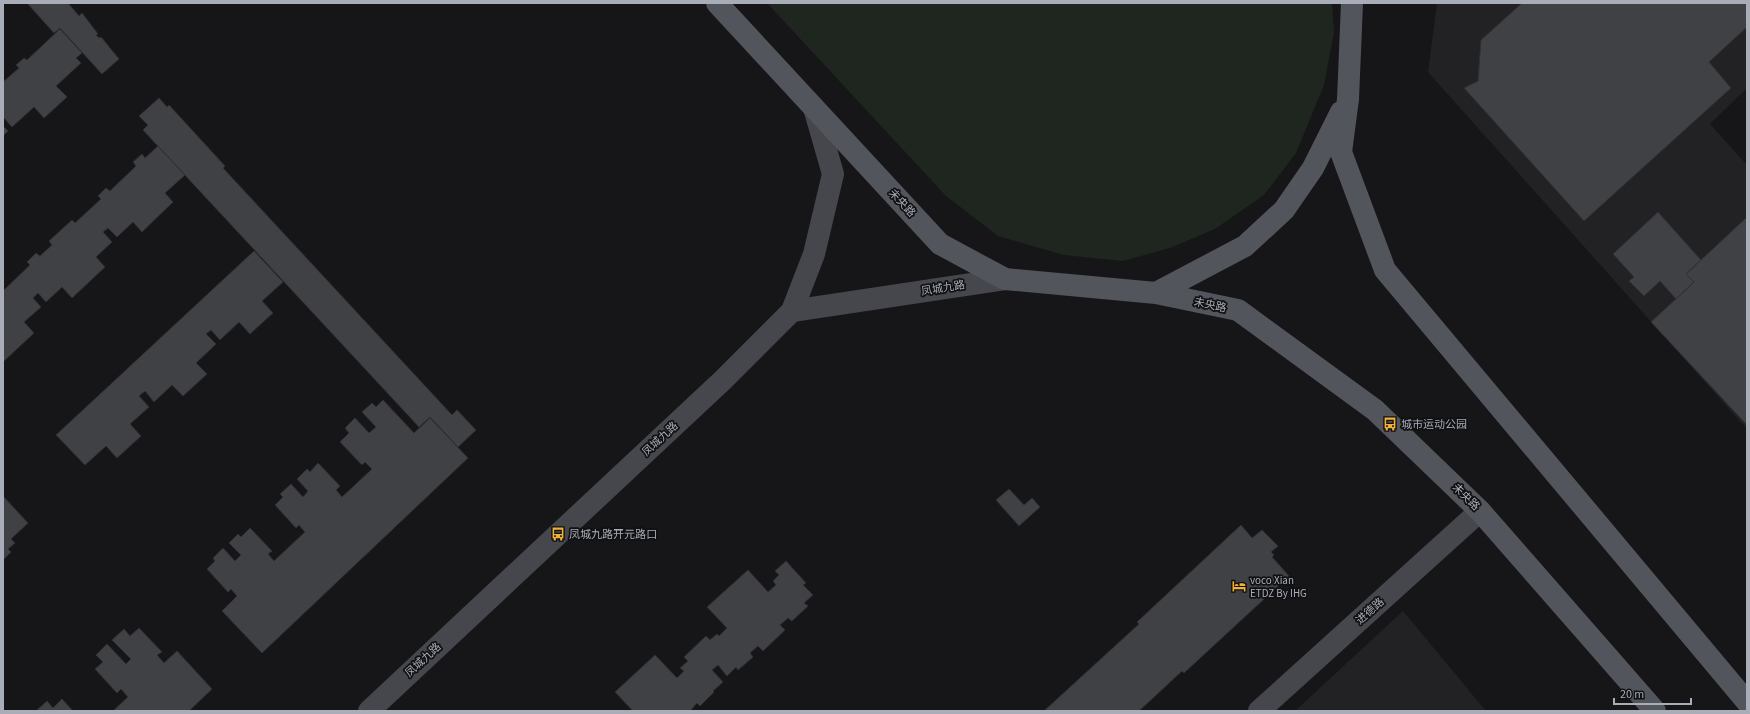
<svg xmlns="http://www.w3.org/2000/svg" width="1750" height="714" font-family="'Source Sans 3','Noto Sans SC',sans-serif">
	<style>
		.built { fill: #222225 }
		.green { fill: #1e261f }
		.building { fill: #404145; stroke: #303034 }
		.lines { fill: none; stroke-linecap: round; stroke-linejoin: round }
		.secondary { stroke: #45474d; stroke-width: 22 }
		.primary { stroke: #53555c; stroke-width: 22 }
		.labels { text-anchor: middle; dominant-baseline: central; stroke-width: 3.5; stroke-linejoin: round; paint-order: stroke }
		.street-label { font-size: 11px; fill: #a8adb8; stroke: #111113 }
		.poi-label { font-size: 11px; fill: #a8adb8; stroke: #111113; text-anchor: start }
	</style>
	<rect width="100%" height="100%" fill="#161618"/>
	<path class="built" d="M1437,3h310v85l-37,36 37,41v264l-319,-357z
		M1403,611l83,100h-191z"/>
	<path class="green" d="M767,3h565l2,30 -10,52 -28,68 -32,42 -49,34 -45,19 -47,13 -59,-6 -66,-19 -52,-40z"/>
	<path class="building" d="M27,3h41l11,13 3,-3 16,21 -2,1 3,3 2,-1 18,22 -17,15 -42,-46 -6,5z
		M1522,3h225v24l-38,35 22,26 -147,133 -120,-133 14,-7 3,-41z
		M60,29l22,24 -6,5 5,5 -25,23 11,11 -23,21 -10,-11 -22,20 -9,-10v-35l16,-14 -3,-3 8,-7 3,2z
		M159,98l8,9 2,-2 56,61 -2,2 229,247 5,-5 19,20 -18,17 -28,-30 -11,10 -276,-297 5,-5 -9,-9z
		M3,126l5,5 -5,5z
		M158,146l27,29 -20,18 8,9 -31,30 -9,-10 -16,15 -9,-9 -5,4 9,10 -16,15 9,10 -33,31 -10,-11 -16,15 -8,-9 -5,5 8,9 -17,15 10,11 -31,29v-74l1,2 26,-25 -3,-3 9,-9 4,3 12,-11 -3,-4 23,-21 3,3 26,-24 -3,-3 8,-8 4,3 26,-25 -3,-4 9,-8 3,4z
		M1658,212l43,48 -15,14 8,8 -18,17 -16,-18 -16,15 -15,-15 5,-4 -21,-23z
		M1747,217v208l-96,-103 43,-40 -8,-8z
		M254,251l29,31 -21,19 11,12 -23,21 -11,-12 -19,18 -9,-10 -5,4 10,10 -20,19 11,11 -24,22 -11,-11 -18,17 -9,-11 -6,5 10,11 -19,17 11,12 -24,22 -11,-12 -21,19 -29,-30z
		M383,400l31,33 16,-15 38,40 -206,195 -40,-42 15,-15 -6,-7 -3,3 -21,-23 8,-8 -2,-3 10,-10 12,13 6,-6 -12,-12 9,-9 3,3 9,-9 22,23 -4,3 6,7 31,-29 -6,-7 -3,3 -21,-23 8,-8 -3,-3 11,-10 12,13 5,-6 -11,-12 10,-10 3,3 8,-9 22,23 -4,4 6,7 30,-28 -7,-7 -3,3 -22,-23 9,-9 -4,-5 10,-10 14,15 7,-6 -14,-15 10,-9 4,4z
		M1009,489l15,16 8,-7 8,9 -21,19 -23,-26z
		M3,496l25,27 -17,16 4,4 -7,6 3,3 -8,8z
		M1241,525l11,13 10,-8 16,16 -7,6 3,3 -2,2 17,19 -105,97 -2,-2 -43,40h-95l95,-87 -2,-2z
		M786,561l20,22 -3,2 10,10 -9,8 4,3 -16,15 -4,-3 -8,7 5,5 -22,21 -5,-5 -8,7 3,4 -15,13 -2,-3 -9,9 -9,-11 -6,5 11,12 -10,9 1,1 -14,14 -3,-3 -7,8h-57l-18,-19 40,-37 22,23 7,-7 -4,-3 8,-7 -4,-4 22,-21 4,4 7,-6 2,2 8,-8 -20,-21 41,-37 20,22 8,-7 -3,-4 6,-6 -4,-4z
		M139,628l23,24 -5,3 7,8 13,-12 35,38 -23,22h-76l15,-14 -7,-8 -4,4 -22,-24 8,-7 -7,-7 11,-11 19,20 5,-5 -19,-19 12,-11 6,7z
		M62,699l11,12h-37l11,-10 6,7z"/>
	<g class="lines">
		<path class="secondary" d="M792,311l22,-57 19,-80 -19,-66
			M369,711l354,-331 69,-69 213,-32
			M1259,711l221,-200"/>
		<path class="primary" d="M717,3l223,241 65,35 151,14 82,17 137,100 105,101 175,200
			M1352,3l-4,96 -7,53 44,118 362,432
			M1156,293l89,-47 39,-36 29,-42 28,-56"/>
	</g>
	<defs>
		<g id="bus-bare" transform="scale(1.08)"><path d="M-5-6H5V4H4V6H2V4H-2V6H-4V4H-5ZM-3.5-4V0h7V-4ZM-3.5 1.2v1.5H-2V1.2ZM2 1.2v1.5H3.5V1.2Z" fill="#f2b134" stroke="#111113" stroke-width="2.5" paint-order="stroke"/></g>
		<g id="hotel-bare" transform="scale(1.08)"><path d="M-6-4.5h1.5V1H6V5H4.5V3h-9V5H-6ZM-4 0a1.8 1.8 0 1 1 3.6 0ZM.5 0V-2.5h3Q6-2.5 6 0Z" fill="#f2b134" stroke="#111113" stroke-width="2.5" paint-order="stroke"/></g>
	</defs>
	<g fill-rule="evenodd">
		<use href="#bus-bare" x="1390" y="424"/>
		<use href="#bus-bare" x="558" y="534"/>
		<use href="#hotel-bare" x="1239" y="586"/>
	</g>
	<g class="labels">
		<g class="street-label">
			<text transform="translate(902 203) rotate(47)">未央路</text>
			<text transform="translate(943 288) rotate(-9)">凤城九路</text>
			<text transform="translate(1210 305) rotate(12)">未央路</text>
			<text transform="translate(660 439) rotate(-43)">凤城九路</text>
			<text transform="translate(1466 497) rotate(44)">未央路</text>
			<text transform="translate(1370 611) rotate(-42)">进德路</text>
			<text transform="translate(423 660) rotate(-43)">凤城九路</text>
		</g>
		<g class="poi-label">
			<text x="1401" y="424">城市运动公园</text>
			<text x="569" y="534">凤城九路开元路口</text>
			<text x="1250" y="580">voco Xian<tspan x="1250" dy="13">ETDZ By IHG</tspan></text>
		</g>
	</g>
	<rect width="1750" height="714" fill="none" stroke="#a8adb8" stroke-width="8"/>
	<path d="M1614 698v6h77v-6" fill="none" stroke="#a8adb8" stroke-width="2"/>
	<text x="1620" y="698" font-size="12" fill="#a8adb8" stroke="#111113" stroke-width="3" paint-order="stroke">20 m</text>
</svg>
